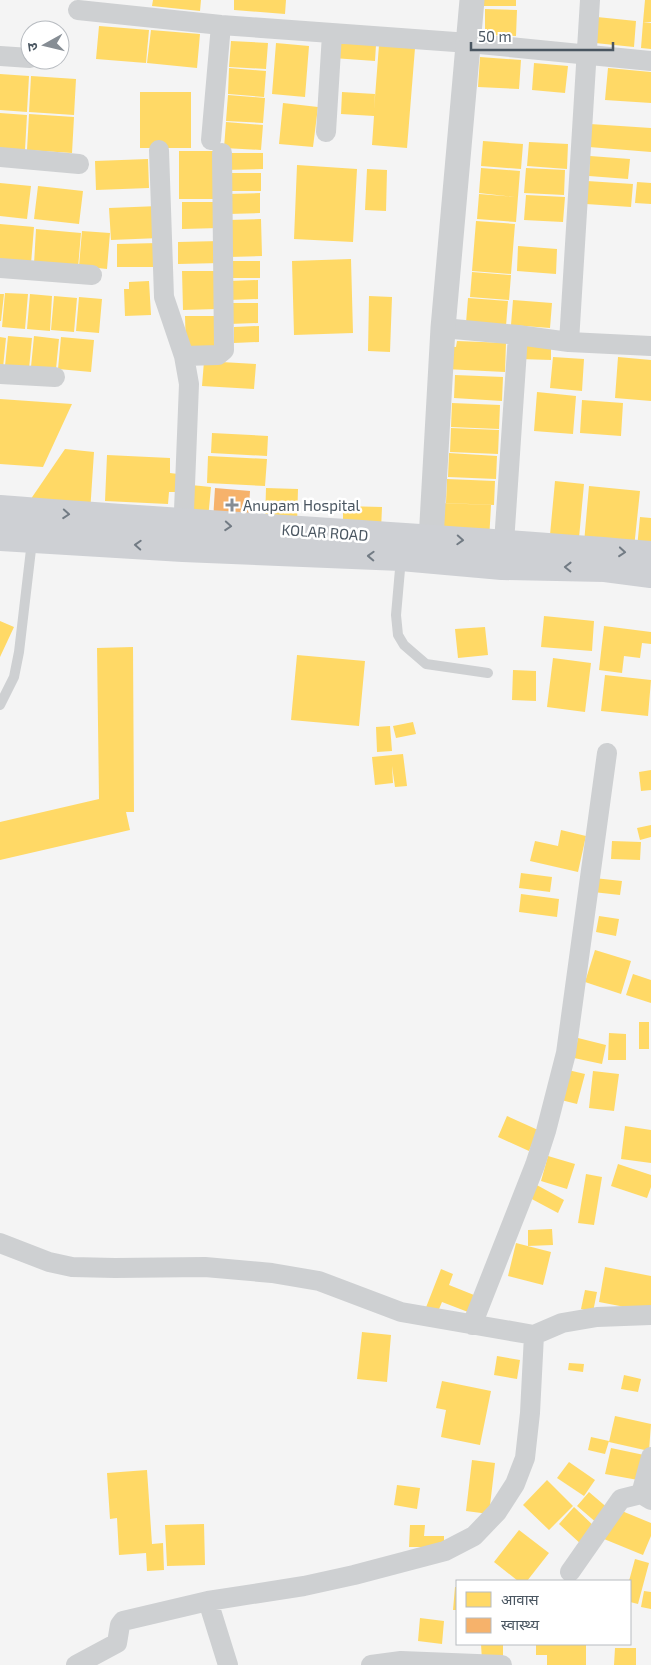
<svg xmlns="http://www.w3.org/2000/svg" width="651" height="1665" font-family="'Exo 2','Noto Sans Devanagari',sans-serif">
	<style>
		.homes { fill: #ffd966 }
		.health { fill: #f6b26b }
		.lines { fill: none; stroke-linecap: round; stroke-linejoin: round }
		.service { stroke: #ced0d2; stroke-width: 10 }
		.minor { stroke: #ced0d2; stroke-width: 20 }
		.tertiary { stroke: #ced0d2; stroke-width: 25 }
		.secondary { stroke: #ced0d4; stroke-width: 28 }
		.oneway { stroke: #727b84 }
		.poi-dot { fill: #868d94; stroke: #fff; stroke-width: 2 }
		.labels { text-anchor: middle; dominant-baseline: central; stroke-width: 5; stroke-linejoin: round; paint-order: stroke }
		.poi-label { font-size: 15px; fill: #4a5661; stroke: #fff; text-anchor: start }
		.street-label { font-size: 15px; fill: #4a5661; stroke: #fff }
	</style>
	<rect width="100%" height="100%" fill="#f4f4f4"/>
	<path class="homes" d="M153,0h48l-1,11 -48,-5z
		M234,0h52l-1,14 -51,-4z
		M484,0h32v6h-32z
		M645,0h6v22h-8z
		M485,9l32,1 -1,26 -31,-1z
		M597,17l39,4 -2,26 -39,-4z
		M643,22l8,1v26l-10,-1z
		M99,26l50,4 -3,33 -50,-4z
		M151,30l49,4 -3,34 -50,-5z
		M231,41l37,2 -2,26 -37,-2z
		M334,42l42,3 -1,16 -42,-3z
		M276,43l33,3 -4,51 -33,-3z
		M379,45l36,3 -8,100 -35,-3 2,-29 -33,-2 1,-22 33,2 -1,16z
		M480,57l41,3 -2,29 -41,-2z
		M534,63l34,3 -3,27 -33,-3z
		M229,68l37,3 -2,26 -36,-3z
		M608,68l43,4v31l-46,-3z
		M0,74l29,2 -2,36 -27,-2z
		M31,76l45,3 -2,36 -45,-3z
		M140,92h51v56h-51z
		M228,95l37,3 -2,25 -37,-2z
		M283,103l35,4 -5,40 -34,-3z
		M0,113l27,2 -2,35 -25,-1z
		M29,114l45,3 -2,36 -45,-3z
		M226,122l37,3 -2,25 -37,-2z
		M590,124l61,4v24l-62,-5z
		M483,141l40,3 -2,25 -40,-3z
		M529,142l39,2 -1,25 -40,-3z
		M179,151h35l1,48h-36z
		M224,153h39v16l-39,1z
		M590,156l40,3 -2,20 -39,-3z
		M148,159l1,29 -53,2 -1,-29z
		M297,165l60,4 -4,73 -59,-3z
		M481,168l39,3 -4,51 -39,-3 2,-25 36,3 -36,-4z
		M526,168l39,2 -1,25 -40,-2z
		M367,169l20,1 -1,41 -21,-1z
		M225,173h36v18h-36z
		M587,181l46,3 -2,23 -45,-3z
		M637,182l14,1v21l-16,-1z
		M0,183l31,3 -4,33 -27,-3z
		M38,186l45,5 -4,33 -45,-5z
		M260,193v20l-32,1v-20z
		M526,195l39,2 -2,25 -39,-2z
		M182,202h38v26l-38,1z
		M159,206l1,32 -49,2 -2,-32z
		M261,219l1,37 -33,1 -1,-37z
		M476,221l39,3 -4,50 -39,-3z
		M0,224l34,3 -3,37 -31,-3z
		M36,229l45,4 -3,35 -44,-4z
		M82,231l28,2 -3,36 -28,-3z
		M220,241l1,22 -43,1v-22z
		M158,243v24h-41v-23z
		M518,246l39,3 -1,25 -39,-3z
		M351,259l2,74 -59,2 -2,-74z
		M230,261h30v17h-29z
		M182,271h34l1,38 -34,1z
		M472,272l39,3 -2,25 -39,-3z
		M258,280v19l-29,1v-19z
		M149,281l2,34 -26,1 -1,-27h5v-7z
		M5,293l23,1 -3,35 -23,-2z
		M0,294h4l-3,27h-1z
		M30,294l22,2 -2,35 -23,-2z
		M54,296l23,2 -3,34 -23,-2z
		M369,296l23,1 -2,55 -22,-1z
		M79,297l23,2 -3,34 -23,-2z
		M468,298l40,3 -2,25 -40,-3z
		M513,300l39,3 -2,25 -39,-3z
		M229,303h29v20l-29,1z
		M185,316h36v33l-35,1z
		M259,326v16l-25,1v-16z
		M8,336l24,2 -3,31 -24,-3z
		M34,336l25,3 -3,30 -25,-2z
		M0,337l6,1 -3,30h-3z
		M61,337l33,3 -3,32 -33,-3z
		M457,341l49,2 -1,29 -60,-3 1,-23 10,1z
		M519,343l32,1v16l-32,-1z
		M553,357l31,2 -2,32 -32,-3z
		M618,357l33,3v41l-36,-3z
		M204,361l52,3 -2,25 -52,-3z
		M455,375l48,2 -1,24 -48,-3z
		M537,392l39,4 -3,38 -39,-3z
		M0,399l72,5 -29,63 -43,-3z
		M582,400l41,3 -2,33 -41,-3z
		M452,403l48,2 -1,24 -48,-2z
		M451,428l48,2 -1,24 -48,-2z
		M212,433l56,3 -1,20 -56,-3z
		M65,449l29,3 -4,61 -66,-4z
		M449,453l48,3 -1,23 -48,-2z
		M107,455l63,3v15l8,1 -1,18h-8l-1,12 -63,-3z
		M208,456l59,3 -2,27 -58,-3z
		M447,479l48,2 -1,24 -48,-2z
		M555,481l29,3 -5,54 -29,-3z
		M191,485l20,2 -3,32 -19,-1z
		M589,486l51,5 -6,57 -50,-5z
		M266,488l32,1 -1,36 -32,-1z
		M442,503l49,2 -2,36 -49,-2z
		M343,506l39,1 -1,23 -38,-1z
		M640,517l11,1v31l-14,-1z
		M544,616l50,5 -2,30 -51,-4z
		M0,621l14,6 -14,30z
		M604,626l47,6v12l-9,-1 -2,15 -16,-2 -2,17 -23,-3z
		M485,627l3,28 -30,3 -3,-29z
		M133,647l1,165h-8l4,18 -130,30v-38l99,-23 -2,-151z
		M297,655l68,6 -6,65 -68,-6z
		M553,658l38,5 -6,49 -38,-5z
		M513,670l23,1v30l-24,-1z
		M605,675l46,5 -3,36 -47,-5z
		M413,722l3,12 -20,4 -3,-12z
		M390,726l2,25 -15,1 -1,-25z
		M403,754l4,32 -12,1 -3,-21 1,17 -18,2 -3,-28z
		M651,770v20l-10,1 -2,-19z
		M651,825v12l-11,3 -3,-12z
		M561,830l25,6 -8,36 -48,-11 5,-20 23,5z
		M612,841l29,1 -1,18 -29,-1z
		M521,873l31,4 -2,15 -31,-4z
		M594,878l28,3 -2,14 -27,-3z
		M521,894l38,5 -2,18 -38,-5z
		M599,916l20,3 -3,17 -20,-4z
		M595,950l36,11 -10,33 -36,-12z
		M633,974l18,6v23l-25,-8z
		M639,1022h10v27h-10z
		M609,1033l17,1v26h-18z
		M578,1038l28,7 -4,19 -28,-6z
		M568,1070l17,4 -8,30 -16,-4z
		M593,1071l26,3 -5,37 -25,-3z
		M507,1116l31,14 -9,21 -31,-14z
		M625,1126l26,4v33l-30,-4z
		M548,1156l27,8 -8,25 -26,-8z
		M618,1164l33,11v12l-4,11 -36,-12z
		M586,1174l16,3 -8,48 -16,-2z
		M535,1184l29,16 -6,13 -30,-16z
		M552,1229l1,16 -25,1v-16z
		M516,1243l35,9 -8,33 -35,-9z
		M605,1267l46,9v36l-52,-10z
		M441,1269l12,5 -4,11 25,10 -6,17 -26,-10 -5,12 -12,-4z
		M585,1290l12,2 -4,20 -12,-3z
		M362,1332l29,3 -4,47 -30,-3z
		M497,1356l23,4 -3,19 -23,-4z
		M569,1363l15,1 -1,8 -15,-2z
		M624,1375l17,4 -3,13 -17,-3z
		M442,1381l49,10 -11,54 -39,-8 5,-27 -10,-2z
		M615,1416l36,8 -2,27 -40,-9z
		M591,1437l18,4 -4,13 -17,-4z
		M611,1448l33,7 -6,25 -33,-6z
		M472,1460l23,3 -6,51 -23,-3z
		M569,1462l26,18 -11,16 -27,-18z
		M147,1470l5,74 11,-1 1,27 -17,1 -1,-18 -27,2 -2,-37 -7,1 -3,-46z
		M547,1480l26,26 -24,24 -26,-25z
		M397,1485l23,3 -3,21 -23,-4z
		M589,1492l21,18 -12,14 -21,-18z
		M574,1507l23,22 -15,16 -23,-21z
		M617,1509l34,14v13l-8,19 -39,-16z
		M204,1524l1,41 -38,1 -2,-41z
		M410,1525h15l-1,11h20v11h-35z
		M519,1530l30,23 -22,28h-9l-24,-19z
		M635,1559l14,4 -11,41 -8,-2 -1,-21z
		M455,1587h2v23h-4z
		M644,1591l7,1v17l-10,-2z
		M420,1618l24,3 -2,23 -24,-3z
		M481,1644h22v16l-21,1z
		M536,1644h50v21h-39v-10h-11z
		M615,1648h21v17h-22z"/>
	<path class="health" d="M215,488l35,3 -2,33 -35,-3z"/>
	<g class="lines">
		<path class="service" d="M401,558l-5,57 2,20 6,10 22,19 62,9
			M0,705l14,-28 5,-25 13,-111"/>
		<path class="minor" d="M78,10l143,15 248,18 182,18
			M0,56l30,2
			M326,132l6,-98
			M211,140l10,-115
			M159,150l5,147 20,59 5,28 -6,152
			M0,157l79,7
			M0,268l92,7
			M443,328l75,7 51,7 82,4
			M569,342l21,-342
			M184,356l34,-1 6,-5 -2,-197
			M0,374l55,3
			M504,543l14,-208
			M0,1243l49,19 23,5 43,1 90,-1 67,6 47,8 82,31 133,23 28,-12 35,-6 54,-2
			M472,1325l63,-160 11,-34 20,-78 41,-300
			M641,1494l10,-37
			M570,1572l51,-73 20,-5 10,6
			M208,1601l20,64
			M76,1665l41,-22 3,-18 3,-4 85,-20 96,-15 50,-11 91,-24 29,-15 23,-24 18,-28 10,-26 5,-45 4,-78
			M371,1665l30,-4 101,4"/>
		<path class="tertiary" d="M430,558l13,-230 29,-328"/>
		<path class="secondary" d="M0,509c217,17 434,28 651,46
			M0,537l183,11 218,9 101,9 103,2 46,6"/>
	</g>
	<defs><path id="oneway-chevron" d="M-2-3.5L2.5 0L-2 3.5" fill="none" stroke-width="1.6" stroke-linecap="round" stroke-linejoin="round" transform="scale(1.25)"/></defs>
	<g class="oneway">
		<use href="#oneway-chevron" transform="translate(66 514) rotate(4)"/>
		<use href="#oneway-chevron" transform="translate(228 526) rotate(4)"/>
		<use href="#oneway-chevron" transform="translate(460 540) rotate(3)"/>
		<use href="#oneway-chevron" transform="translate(138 545) rotate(-177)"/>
		<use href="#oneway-chevron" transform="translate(622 552) rotate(5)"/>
		<use href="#oneway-chevron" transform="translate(371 556) rotate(-178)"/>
		<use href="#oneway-chevron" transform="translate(568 567) rotate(-179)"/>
	</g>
	<path class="poi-dot" d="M229.5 497.5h5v5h5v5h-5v5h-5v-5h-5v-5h5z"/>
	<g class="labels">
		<g class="poi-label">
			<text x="243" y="505">Anupam Hospital</text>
		</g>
		<g class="street-label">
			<text transform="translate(325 532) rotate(4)">KOLAR ROAD</text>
		</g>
	</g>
	<rect x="456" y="1580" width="175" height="65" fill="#ffffff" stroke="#b7bbc0"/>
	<rect x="466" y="1592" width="25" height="15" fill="#ffd966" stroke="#b7bbc0"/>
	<text x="501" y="1605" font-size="15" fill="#4a5661">आवास</text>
	<rect x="466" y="1618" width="25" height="15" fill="#f6b26b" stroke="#b7bbc0"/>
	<text x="501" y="1630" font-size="15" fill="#4a5661">स्वास्थ्य</text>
	<g transform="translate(45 45) rotate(262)"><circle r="24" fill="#ffffff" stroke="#b7bbc0"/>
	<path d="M0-4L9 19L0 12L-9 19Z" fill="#868d94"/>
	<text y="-8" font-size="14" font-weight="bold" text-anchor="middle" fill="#4a5661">उ</text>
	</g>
	<path d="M471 42v8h142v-8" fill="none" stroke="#4a5661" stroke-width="2.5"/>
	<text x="478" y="42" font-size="15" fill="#4a5661" stroke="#ffffff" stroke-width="4" paint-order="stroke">50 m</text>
</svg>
